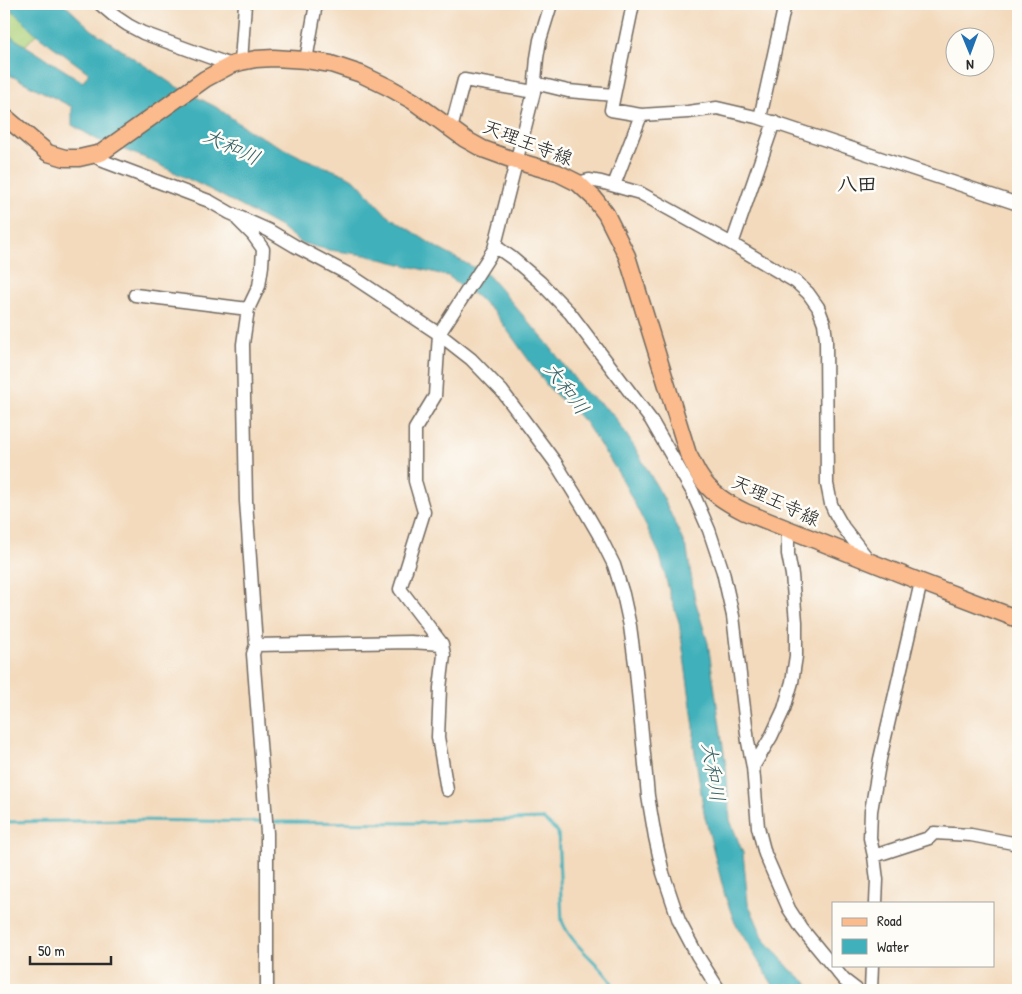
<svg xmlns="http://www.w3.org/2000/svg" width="1022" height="994" font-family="'Patrick Hand','Klee One',sans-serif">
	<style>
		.green { fill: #add17a; stroke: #6c7e52 }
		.water { fill: #40b0ba; stroke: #366e72 }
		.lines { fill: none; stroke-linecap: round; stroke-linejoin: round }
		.stream { stroke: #40b0ba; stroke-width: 3 }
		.minor-casing { stroke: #71685e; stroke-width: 15 }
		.major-casing { stroke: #71685e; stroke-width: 19 }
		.minor { stroke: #fff; stroke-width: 12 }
		.major { stroke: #fbbb8c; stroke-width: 16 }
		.labels { text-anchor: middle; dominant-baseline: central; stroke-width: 5; stroke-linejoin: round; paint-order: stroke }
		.street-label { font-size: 19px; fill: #2b2b2b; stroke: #fdfcf7 }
		.water-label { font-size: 20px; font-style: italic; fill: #336064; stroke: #fdfcf7 }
		.neighbourhood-label { font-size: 20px; font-weight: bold; fill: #2b2b2b; stroke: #fdfcf7 }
	</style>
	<rect width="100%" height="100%" fill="#fdfcf7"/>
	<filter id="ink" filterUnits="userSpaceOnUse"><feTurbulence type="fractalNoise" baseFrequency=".02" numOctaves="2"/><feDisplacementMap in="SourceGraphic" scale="10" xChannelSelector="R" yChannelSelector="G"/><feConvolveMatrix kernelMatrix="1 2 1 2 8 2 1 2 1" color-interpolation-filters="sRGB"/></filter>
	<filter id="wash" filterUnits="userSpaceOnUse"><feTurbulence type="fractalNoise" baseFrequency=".0096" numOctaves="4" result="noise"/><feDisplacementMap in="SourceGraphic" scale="20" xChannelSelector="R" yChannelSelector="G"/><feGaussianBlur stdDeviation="1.12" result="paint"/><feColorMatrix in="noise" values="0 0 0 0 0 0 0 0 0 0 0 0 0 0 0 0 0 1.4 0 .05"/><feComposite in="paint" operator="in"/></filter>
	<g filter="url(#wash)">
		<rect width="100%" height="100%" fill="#f3dabd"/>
		<path class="green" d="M4,4h2l30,30 -11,12 -21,-14z"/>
		<path class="water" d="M6,4h58l28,26 83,56 41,21 34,24 53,27 43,17 10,6 31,34 52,34 49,26 59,68 37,48 29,23 22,34 29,51 23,51 8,50 13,43 18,124 4,53 13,33 5,50 16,36 26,30 17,14 5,7h-36l-41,-67 -10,-27 -21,-83 -10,-67v-19l-15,-105 -9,-27 -10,-40 -14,-29 -25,-49 -36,-55 -37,-35 -53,-74 -19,-17 -28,-20 -83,-21 -36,-5 -28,-7 -19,-15 -71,-38 -68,-33 -45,-17 -26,-15v-18l-68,-35v-40l79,50 6,-9 -53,-39z"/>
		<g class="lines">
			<path class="stream" d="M4,822l129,-2 130,2
				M269,822l147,1 127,-4 15,13 4,89c10,24 30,36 45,55 4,4 6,10 8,14"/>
		</g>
	</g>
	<g filter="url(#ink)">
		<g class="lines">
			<g class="minor-casing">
				<path id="minor" d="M100,4l13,11 15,10 15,8 88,32
					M633,4l-22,106 30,5 47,-3 29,-4 43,10 258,86
					M306,60l10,-56
					M241,62l4,-58
					M535,83l33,8 46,4
					M760,118l25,-114
					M451,129l13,-49 70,12
					M95,156l8,5 106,40 21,12 38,17 27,16 55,29 89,59 32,25 31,32 27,36 26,35 26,42 18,31 15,30 9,29 7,32 6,45 12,125 7,41 8,36 16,48 18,34 22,35
					M578,183l11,-3 12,2 39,11 92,51 64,38 12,11 10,14 6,16 2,16 1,145 4,20 4,9 8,14 28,36
					M614,185l27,-70
					M238,220l15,15 10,14 -1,17 -3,20 -11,23 -5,35 3,157 10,144 -3,9 14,179v157
					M732,244l42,-122
					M495,246l17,12 28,24 30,31 81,107 41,71 17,39 14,42 10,44 15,126 5,25 5,60 7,27 24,55 13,20 42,51 13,10
					M135,295l113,14
					M256,645l154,-3 32,2
					M753,767l18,-30 13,-28 8,-27 4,-26v-34l-4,-47 -4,-21v-25
					M447,790l-9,-53 2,-49 4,-33 -2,-11 -42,-55 24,-77 -9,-31v-52l20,-33 4,-62 55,-85 40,-157 3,-34 3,-18 11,-36
					M874,856l55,-18 5,-5 37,2 42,8 5,2
					M876,903l1,-23 -3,-24 -4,-18 1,-27 9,-52 41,-177
					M871,990l1,-25"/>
			</g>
			<g class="major-casing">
				<path id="major" d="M4,116l44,37 17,5h14l22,-5 104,-74 26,-14 10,-3 15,-3 18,-1 32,2 25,4 30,10 29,14 23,13 52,38 18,10 33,12 42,12 20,10 16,15 12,16 21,42 61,198c4,7 7,14 11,21 11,18 28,28 46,37l176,70 97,37"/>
			</g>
			<use href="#minor" class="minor"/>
			<use href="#major" class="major"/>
		</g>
	</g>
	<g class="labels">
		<g class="street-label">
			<text transform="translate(528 142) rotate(21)">天理王寺線</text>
			<text transform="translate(776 500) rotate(25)">天理王寺線</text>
		</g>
		<g class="water-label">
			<text transform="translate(232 146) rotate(25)">大和川</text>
			<text transform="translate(567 388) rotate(53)">大和川</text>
			<text transform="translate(714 772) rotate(81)">大和川</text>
		</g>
		<g class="neighbourhood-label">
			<text x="857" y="183">八田</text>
		</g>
	</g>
	<rect width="1022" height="994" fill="none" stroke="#fdfcf7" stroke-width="20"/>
	<rect x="832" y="902" width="162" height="65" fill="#fdfcf7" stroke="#a9a8a5"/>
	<rect x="842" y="918" width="25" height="8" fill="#fbbb8c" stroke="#a9a8a5"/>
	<text x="877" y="926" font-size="15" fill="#2b2b2b">Road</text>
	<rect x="842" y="939" width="25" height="15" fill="#40b0ba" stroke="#a9a8a5"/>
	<text x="877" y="952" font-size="15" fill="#2b2b2b">Water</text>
	<g transform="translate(970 52) rotate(179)"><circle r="24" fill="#fdfcf7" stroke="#a9a8a5"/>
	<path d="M0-4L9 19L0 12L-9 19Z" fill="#1f6fb2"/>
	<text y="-8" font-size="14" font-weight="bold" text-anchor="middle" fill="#2b2b2b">N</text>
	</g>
	<path d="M30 956v8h81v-8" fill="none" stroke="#2b2b2b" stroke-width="2.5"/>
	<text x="38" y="956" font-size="15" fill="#2b2b2b" stroke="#fdfcf7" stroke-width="4" paint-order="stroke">50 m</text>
</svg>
